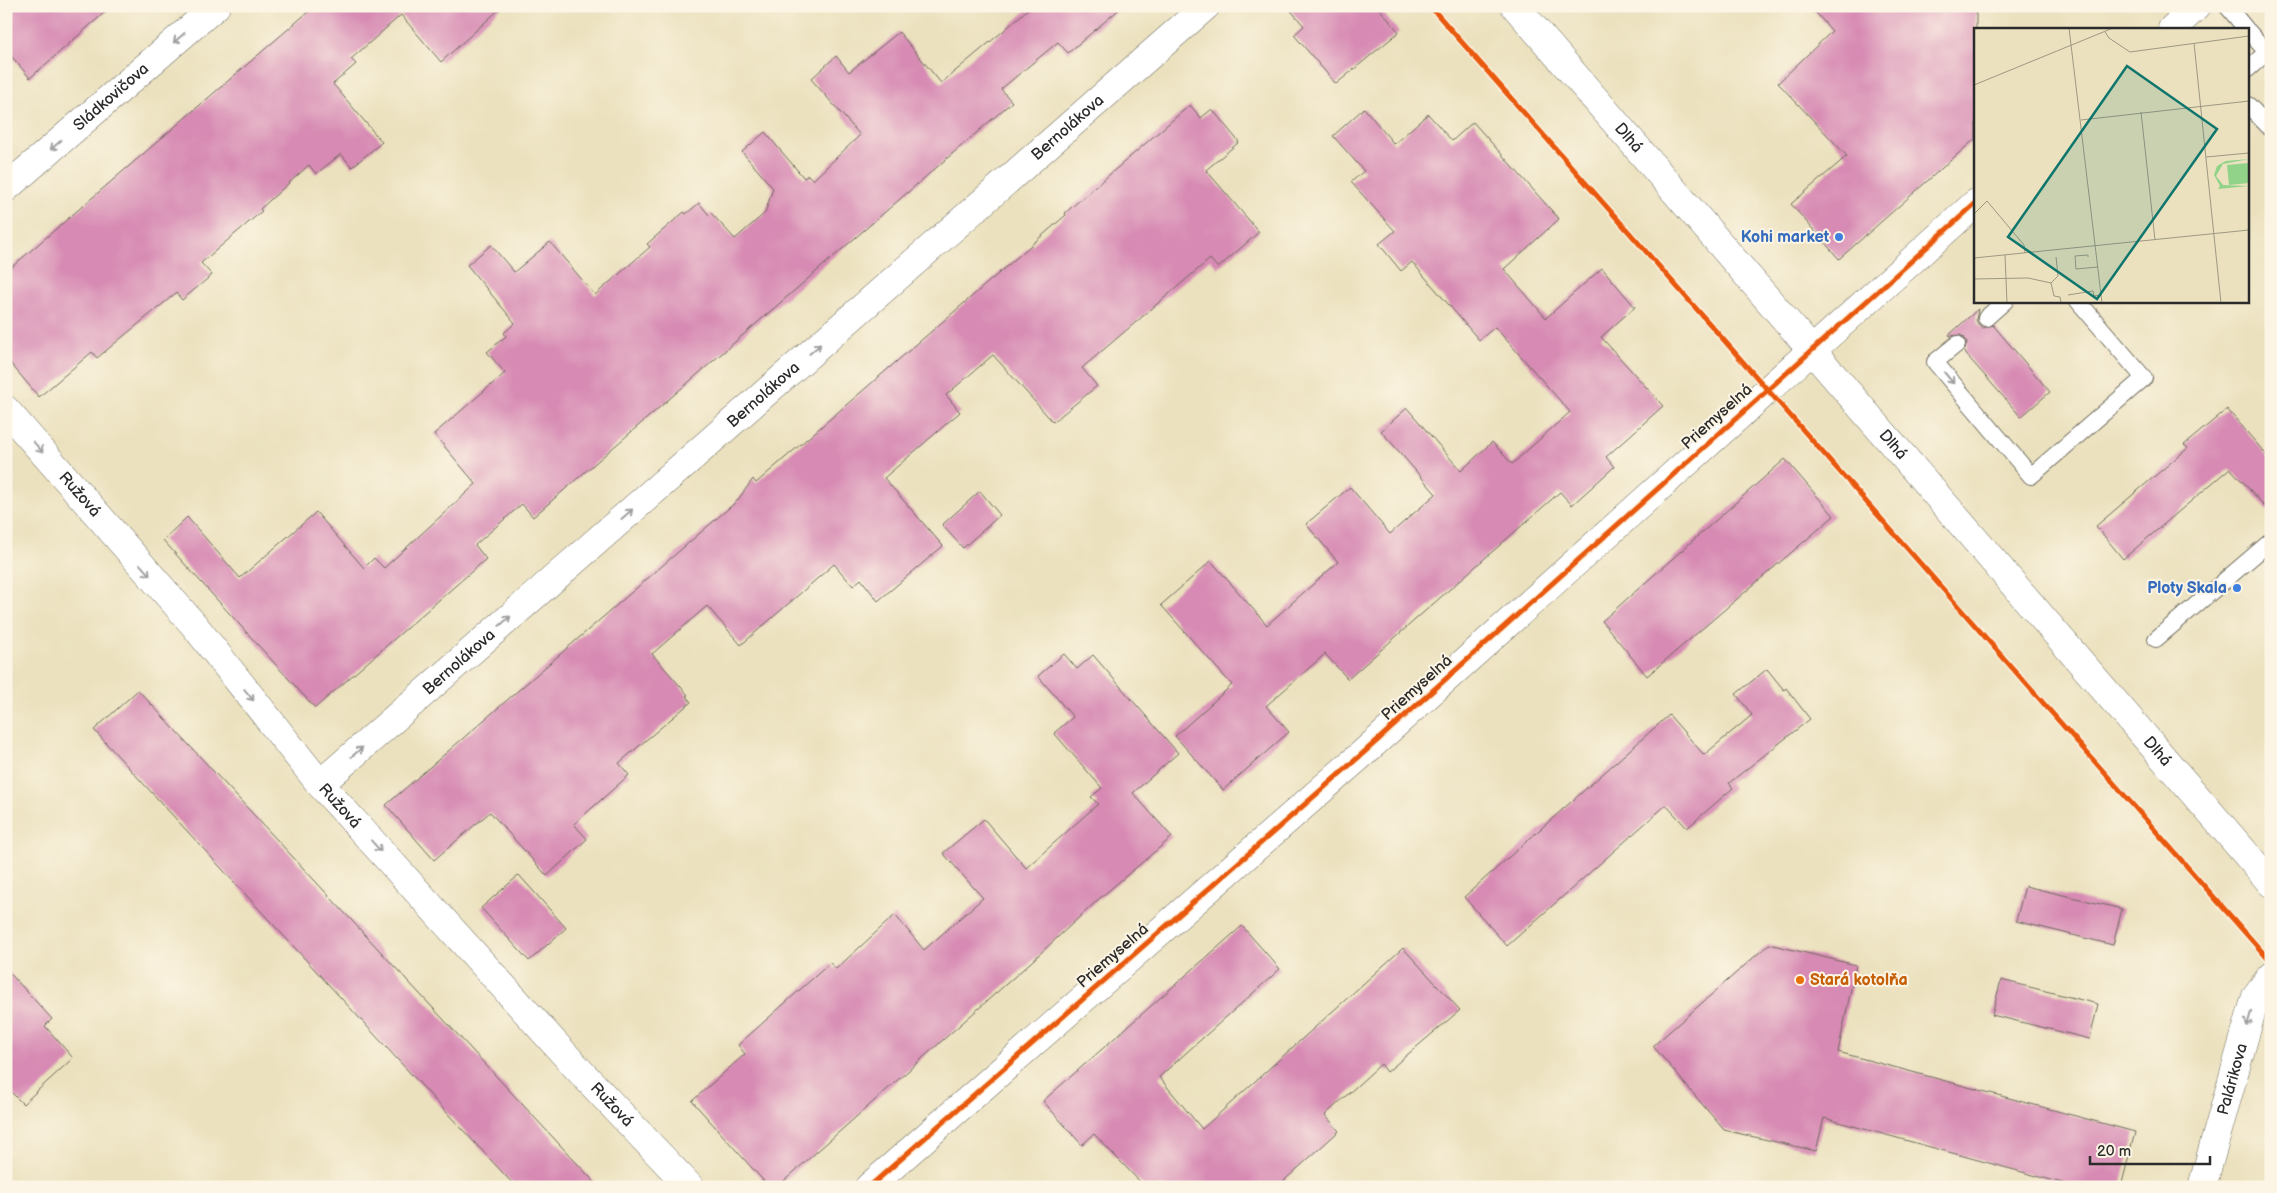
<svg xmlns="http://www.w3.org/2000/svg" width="2277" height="1193" font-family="'Balsamiq Sans',sans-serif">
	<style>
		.building { fill: #d78ab3 }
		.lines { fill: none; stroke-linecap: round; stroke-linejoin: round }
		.service-casing { stroke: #6e6b5e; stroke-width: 18 }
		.minor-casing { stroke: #6e6b5e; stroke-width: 29 }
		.service { stroke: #fff; stroke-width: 16 }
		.minor { stroke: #fff; stroke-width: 28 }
		.cycleway-casing { stroke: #fcf5e5; stroke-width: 8 }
		.cycleway { stroke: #e8590c; stroke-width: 5 }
		.oneway { stroke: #a0a0a0 }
		.shop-dot { fill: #3f7fe0; stroke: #fcf5e5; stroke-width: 2 }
		.food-dot { fill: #e8710a; stroke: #fcf5e5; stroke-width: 2 }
		.labels { text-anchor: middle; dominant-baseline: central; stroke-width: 4; stroke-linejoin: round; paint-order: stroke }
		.street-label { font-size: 16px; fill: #2b2b2b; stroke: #fcf5e5 }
		.shop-label { font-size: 16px; font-weight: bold; fill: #366cbe; stroke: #fcf5e5; text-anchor: end }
		.food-label { font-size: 16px; font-weight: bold; fill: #c56008; stroke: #fcf5e5; text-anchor: start }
		.inset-road { fill: none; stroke: #9e9883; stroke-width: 1 }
		.view { fill: #0f766e; fill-opacity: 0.15; stroke: #0f766e; stroke-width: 2.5 }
		.inset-edge { fill: none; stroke: #2b2b2b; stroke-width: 2.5 }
	</style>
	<rect width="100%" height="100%" fill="#fcf5e5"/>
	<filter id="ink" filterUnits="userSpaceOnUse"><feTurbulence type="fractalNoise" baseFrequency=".02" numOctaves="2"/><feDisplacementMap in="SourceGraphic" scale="10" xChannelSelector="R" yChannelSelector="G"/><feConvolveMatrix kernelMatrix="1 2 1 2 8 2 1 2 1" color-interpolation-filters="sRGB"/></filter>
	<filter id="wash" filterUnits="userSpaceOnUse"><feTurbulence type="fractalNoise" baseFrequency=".0096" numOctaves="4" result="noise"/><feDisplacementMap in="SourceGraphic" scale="20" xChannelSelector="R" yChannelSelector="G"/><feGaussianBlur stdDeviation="1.12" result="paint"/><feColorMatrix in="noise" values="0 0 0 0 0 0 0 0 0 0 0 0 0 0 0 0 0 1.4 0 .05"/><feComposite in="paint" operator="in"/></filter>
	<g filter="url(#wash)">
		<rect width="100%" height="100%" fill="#ebe1be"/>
		<g id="blocks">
			<path class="building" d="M6,6h106l-82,72 -24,-28z
				M315,6h188l-62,56 -40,-47 -50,44 5,5 -23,20 49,58 -30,25 -11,-13 -25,20 -7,-9 -49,44 2,2 -61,52 11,12 -30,25 -6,-7 -79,65 -5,-6 -53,45 -33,-39v-86z
				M1027,6h96l-55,47 -10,-11 -57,47 11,13 -479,415 -11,-13 -47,41 11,14 -171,149 -152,-168 24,-23 53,61 76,-66 48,56 10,-10 10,10 92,-84 -42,-50 71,-61 -18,-21 19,-16 -2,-3 11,-10 -48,-58 24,-20 23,27 36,-30 45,53 55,-48 -3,-3 37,-32 2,2 13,-11 10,12 2,-2 24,26 30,-26 8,-25 -31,-36 23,-20 39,46 4,-3 5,5 47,-45 -49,-56 25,-23 13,16 50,-40 42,51 67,-56 21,-19z
				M1287,6h90l22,26 -63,52 -42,-49 10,-9z
				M1810,6h166v132l-137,121 -48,-55 56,-48 -69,-73 54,-52z
				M1190,105l11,13 11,-9 27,33 -33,28 53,62 -41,36 -8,-9 -128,109 15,18 -44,36 -60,-67 -47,40 14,17 -76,66 59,68 -65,55 -17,-22 -8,7 -19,-22 -93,81 -34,-39 -55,48 36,41 -2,1 5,6 -72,61 10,12 -55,49 13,15 -40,37 -57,-64 -56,48 -48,-55 351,-304 16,-22 3,4 310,-268 -1,-2z
				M1364,108l30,36 34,-30 24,27 21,-19 86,97 -55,50 42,49 56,-50 33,39 -34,30 62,69 -57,51 8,10 -42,38 -12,-13 -212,187 -23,-25 -59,52 23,26 -66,58 -48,-54 57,-51 -71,-80 50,-44 56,64 71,-63 -32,-38 44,-37 40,47 46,-40 -55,-63 26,-23 54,63 31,-29 20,22 58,-52 -75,-85 -16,13 -67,-78 -11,9 -22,-27 16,-13 -44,-49 13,-11 -31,-35z
				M1978,309l-2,11 2,4 5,4 10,-3 57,67 -29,25 -57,-65 3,-9 -3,-6 -4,-2 -10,1 -1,-1z
				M2227,409l44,51v53l-41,-45 -107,91 -27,-33 92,-78 -4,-3z
				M1785,459l49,57 -187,160 -45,-55z
				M980,491l20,24 -37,33 -21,-23z
				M1064,654l13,15 16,-14 85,98 -45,40 39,44 -72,61 -69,64 -254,225h-8l-77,-86 53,-47 -7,-9 92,-82 6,6 59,-54 29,35 59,-52 -40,-45 41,-34 42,49 72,-64 -7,-7 11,-9 -48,-55 19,-16 -35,-41z
				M1767,669l17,21 2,-2 24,31 -81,64 4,5 -46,40 -21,-23 -159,141 -43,-49 205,-182 35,40 48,-40 -16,-21z
				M138,690l268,289 193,208h-83l-82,-88 -340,-369z
				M519,875l47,53 -37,33 -48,-53z
				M2025,886l97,23 -9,36 -97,-24z
				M1242,926l38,43 -121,108 43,52 201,-181 57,62 -73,62 -6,-8 -56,51 14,16 -62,56h-132l-51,-53 -12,11 -39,-44z
				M1769,944l87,21 -18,87 297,80 -14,55h-44l-253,-69 -8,33 -92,-21 -71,-84z
				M6,969l46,50 -7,7 28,32 -50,46 -17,-17z
				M2001,980l97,24 -8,35 -98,-24z"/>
		</g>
	</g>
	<g filter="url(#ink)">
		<use href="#blocks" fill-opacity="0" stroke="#6e6b5e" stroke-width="1"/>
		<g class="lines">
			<g class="service-casing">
				<path id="service" d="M2227,6l19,23
					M2248,31l19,21 -19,17
					M2248,105l23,24
					M1986,318l19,-17
					M1957,344l-22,18 96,114 113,-98 -66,-77
					M2156,639l115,-98"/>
			</g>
			<g class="minor-casing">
				<g id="minor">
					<path id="s1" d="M1515,6l756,877"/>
					<path d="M2172,29l25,-23"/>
					<path id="s2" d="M6,188l210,-182"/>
					<path id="s3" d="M6,410l188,215 126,159 258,285 112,118"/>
					<path id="s4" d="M320,784l886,-778"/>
					<path d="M869,1187l492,-432 615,-552"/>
					<path id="s5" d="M2202,1187l54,-191 15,-20"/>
				</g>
			</g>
			<use href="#service" class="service"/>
			<use href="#minor" class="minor"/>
			<g class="cycleway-casing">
				<path id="cycleway" d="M1430,6l841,956
					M869,1187l492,-432 615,-552"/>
			</g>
			<use href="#cycleway" class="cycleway"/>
		</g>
		<defs><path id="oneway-shaft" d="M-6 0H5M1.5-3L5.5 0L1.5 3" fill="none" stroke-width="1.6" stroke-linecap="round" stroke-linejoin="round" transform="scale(1.25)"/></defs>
		<g class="oneway">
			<use href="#oneway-shaft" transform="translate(179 38) rotate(139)"/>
			<use href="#oneway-shaft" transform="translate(56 145) rotate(139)"/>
			<use href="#oneway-shaft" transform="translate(815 349) rotate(-41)"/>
			<use href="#oneway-shaft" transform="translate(1949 378) rotate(50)"/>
			<use href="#oneway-shaft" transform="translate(38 447) rotate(49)"/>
			<use href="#oneway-shaft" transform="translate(627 514) rotate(-41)"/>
			<use href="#oneway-shaft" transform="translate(145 570) rotate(49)"/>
			<use href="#oneway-shaft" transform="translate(505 621) rotate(-41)"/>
			<use href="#oneway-shaft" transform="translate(249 695) rotate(51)"/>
			<use href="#oneway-shaft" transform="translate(357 752) rotate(-41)"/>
			<use href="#oneway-shaft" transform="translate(376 846) rotate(48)"/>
			<use href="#oneway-shaft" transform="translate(2249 1019) rotate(106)"/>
		</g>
	</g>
	<g class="shop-dot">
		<circle cx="1839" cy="237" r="5"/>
		<circle cx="2237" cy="588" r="5"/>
	</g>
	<circle class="food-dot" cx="1800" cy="980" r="5"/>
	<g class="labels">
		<g class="street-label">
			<text stroke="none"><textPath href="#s2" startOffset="139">Sládkovičova</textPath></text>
			<text stroke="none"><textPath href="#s4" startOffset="995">Bernolákova</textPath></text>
			<text stroke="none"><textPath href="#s1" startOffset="174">Dlhá</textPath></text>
			<text stroke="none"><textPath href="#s4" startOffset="590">Bernolákova</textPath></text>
			<text transform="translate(1717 417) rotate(-42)">Priemyselná</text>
			<text stroke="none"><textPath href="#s1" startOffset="579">Dlhá</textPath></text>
			<text stroke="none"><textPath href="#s3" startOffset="112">Ružová</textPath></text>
			<text stroke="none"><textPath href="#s4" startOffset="185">Bernolákova</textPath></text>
			<text transform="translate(1417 688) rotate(-42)">Priemyselná</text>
			<text stroke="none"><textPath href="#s1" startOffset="984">Dlhá</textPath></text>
			<text stroke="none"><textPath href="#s3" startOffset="518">Ružová</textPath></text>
			<text transform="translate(1113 956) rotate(-41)">Priemyselná</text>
			<text stroke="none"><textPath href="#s5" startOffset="112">Palárikova</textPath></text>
			<text stroke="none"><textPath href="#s3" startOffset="922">Ružová</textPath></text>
		</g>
		<g class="shop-label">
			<text x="1829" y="237">Kohi market</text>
			<text x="2227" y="588">Ploty Skala</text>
		</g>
		<g class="food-label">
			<text x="1810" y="980">Stará kotolňa</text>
		</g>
	</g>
	<g transform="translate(1974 28)">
		<rect width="275" height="275" fill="#ebe1be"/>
		<path d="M275,131l-26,5 -7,12 7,9 26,1 -31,3 2,-3 -6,-11 3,-9 9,-5zM275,135v20l-20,2 -2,-20z" fill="#92d38a"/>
		<path class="inset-road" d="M95,0l33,275M131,4l4,6 21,14 119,-16M220,15l27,260M0,57l139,-57M167,84l14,128M107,92l168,-19M232,129l43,-4M0,186l13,-13 37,44 1,8M31,227l2,48M114,229v-2l-13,1 1,13 22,-2M0,230l275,-28M0,251l54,-1 23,5 3,13 6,1 1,6M77,255l7,-7 -2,-19M94,267l25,-4 1,5 7,-1"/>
		<path class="view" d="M153,38l90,63 -120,170 -89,-62z"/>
		<rect width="275" height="275" class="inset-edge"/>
	</g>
	<rect width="2277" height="1193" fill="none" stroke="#fcf5e5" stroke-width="25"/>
	<path d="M2090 1156v8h120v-8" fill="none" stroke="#2b2b2b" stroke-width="2.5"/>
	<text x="2097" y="1156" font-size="15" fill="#2b2b2b" stroke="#fcf5e5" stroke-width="4" paint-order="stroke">20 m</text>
</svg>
